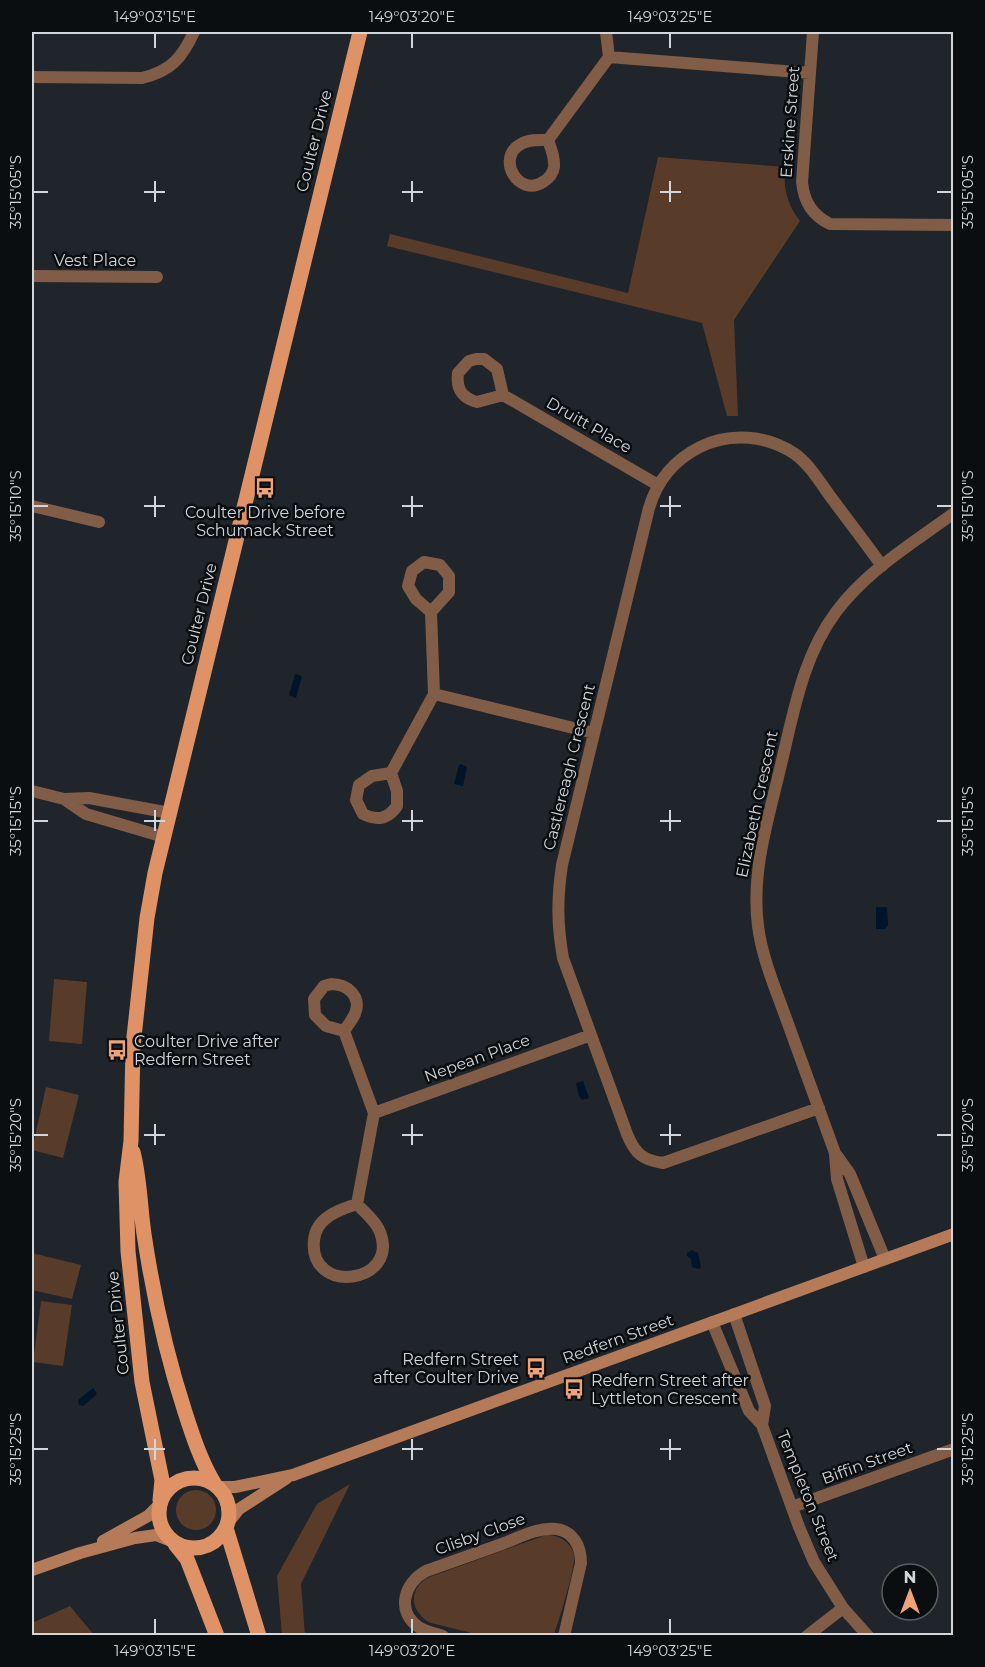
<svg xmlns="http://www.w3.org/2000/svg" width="985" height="1667" font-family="Montserrat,sans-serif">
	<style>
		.green { fill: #593b2a }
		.water { fill: #00142a }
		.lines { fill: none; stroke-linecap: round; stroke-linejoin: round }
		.minor { stroke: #815c47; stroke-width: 12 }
		.tertiary { stroke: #815c47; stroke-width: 12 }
		.secondary { stroke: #b57b58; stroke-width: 12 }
		.primary { stroke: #de9266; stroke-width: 15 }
		.ticks { fill: none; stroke: #d2d6da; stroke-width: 2 }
		.labels { text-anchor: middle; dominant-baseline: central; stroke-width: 5; stroke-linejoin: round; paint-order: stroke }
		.street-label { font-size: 16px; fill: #d2d6da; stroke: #0b0e10 }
		.poi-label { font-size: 16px; fill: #d2d6da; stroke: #0b0e10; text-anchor: start }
		.neatline { fill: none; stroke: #d2d6da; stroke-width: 2 }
		.ticks-label { font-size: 15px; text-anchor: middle; fill: #d2d6da }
	</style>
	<rect width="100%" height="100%" fill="#1f252b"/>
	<path class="green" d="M658,157l127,10c-2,21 2,37 15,54l-66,99 4,96h-11l-25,-93 -315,-77 3,-12 238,59z
		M54,979l33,3 -5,62 -33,-3z
		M46,1087l33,8 -16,63 -31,-8z
		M32,1253l49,12 -9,34 -40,-9z
		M41,1301l31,4 -9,61 -30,-4z
		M350,1484l-49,100 4,51h-23l-5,-59 40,-72z
		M176 1510a20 20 0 1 1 40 0a20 20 0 1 1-40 0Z
		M546,1535c13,0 26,7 28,21 1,15 -15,63 -20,79h-74l-49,-12c-20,-10 -24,-32 -4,-45z
		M70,1606l24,29h-62v-12z"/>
	<path class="water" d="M295,674l7,2 -6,22 -7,-3z
		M461,764l6,3 -4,19 -9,-2 5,-19z
		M887,907l1,18 -3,4h-9v-22z
		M583,1081l6,17 -7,2 -3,-4 -3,-13z
		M692,1250l6,3 3,14 -2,2 -7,-2 -1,-8 -4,-3v-3z
		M93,1388l4,6 -14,12 -4,-1 -1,-5z"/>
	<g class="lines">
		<path class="minor" d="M606,32l3,25 201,16
			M813,32l-11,150c2,20 10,33 28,42l124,1
			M32,77l110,1c29,-7 40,-20 52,-46
			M548,140c3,8 7,18 6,27 -1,7 -6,12 -11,15 -24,16 -48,-24 -22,-38 8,-5 19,-4 27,-4z
			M548,140l61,-83
			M32,276l125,1
			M476,359h8l13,10 6,26 -26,7c-15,-4 -21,-13 -19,-29l11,-12z
			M503,395l155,90
			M32,506l67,16
			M431,612l18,-20v-16l-9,-11 -16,-3 -12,9 -4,15 8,13 15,13 3,82 160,39
			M391,773l-19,3 -13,9 -3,15 7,14c14,7 25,5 34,-8v-15l-6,-18 43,-79
			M331,984c16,0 31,12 24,30 -3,6 -7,11 -11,17l-18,-5 -11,-11 -1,-16 10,-13z
			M344,1031l30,82 217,-78
			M819,1108l-156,55c-20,-3 -28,-9 -36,-29l-64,-176c-6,-34 -6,-59 -1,-93l87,-357c8,-27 25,-48 51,-61 30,-15 67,-12 95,7 14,10 25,28 35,42 17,23 35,46 52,70
			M835,1154l2,25 27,88
			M357,1204c8,9 19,17 23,28 20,52 -72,64 -66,8 2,-22 24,-30 43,-36z
			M357,1204l17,-91
			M885,1259l-35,-85 -15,-21c-16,-44 -32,-88 -48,-132 -11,-31 -25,-63 -29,-95 -7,-54 10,-106 22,-157 13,-53 22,-112 56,-157 30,-41 77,-69 118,-99
			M792,1507l162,-58
			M443,1636c-8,-3 -16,-4 -23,-8 -25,-16 -16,-45 6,-57 25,-9 50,-18 76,-27 16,-6 36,-17 54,-15 17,2 25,17 25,34l-17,73
			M807,1636l36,-28"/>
		<path class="tertiary" d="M32,791l32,8 25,-1 81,15
			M64,799l22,15 78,23
			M734,1314l31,92 -3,19
			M712,1322l37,89 13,14 37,102 15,35 29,46 25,28"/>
		<path class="secondary" d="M218,1487h17l58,-12 661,-241
			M227,1524l12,-15 48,-31
			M103,1541l45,-25 11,-11
			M32,1570l48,-17 55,-15 21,-3 15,6"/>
		<path class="primary" d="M133,1152c7,27 7,55 11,82 9,60 22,120 41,178 8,25 16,49 29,71
			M159 1513a35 35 0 1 1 70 0a35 35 0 1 1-70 0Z
			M160,1500l2,-20 -20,-98 -14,-131 -2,-69 5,-41 2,-95 14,-128 8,-45 205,-841
			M226,1528l33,108
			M175,1544l12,15 30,77"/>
	</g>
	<path class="ticks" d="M155,33v15M412,33v15M670,33v15M155,181v21M412,181v21M670,181v21M33,192h15M144,192h21M402,192h21M660,192h21M937,192h15M155,496v21M412,496v21M670,496v21M33,506h15M144,506h21M402,506h21M660,506h21M937,506h15M155,810v21M412,810v21M670,810v21M33,821h15M144,821h21M402,821h21M660,821h21M937,821h15M155,1124v21M412,1124v21M670,1124v21M33,1135h15M144,1135h21M402,1135h21M660,1135h21M937,1135h15M155,1439v21M412,1439v21M670,1439v21M33,1449h15M144,1449h21M402,1449h21M660,1449h21M937,1449h15M155,1619v15M412,1619v15M670,1619v15"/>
	<defs>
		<g id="bus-bare" transform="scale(1.62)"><path d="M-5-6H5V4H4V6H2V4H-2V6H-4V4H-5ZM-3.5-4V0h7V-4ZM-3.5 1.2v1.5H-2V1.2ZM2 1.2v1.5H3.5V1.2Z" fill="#efa377" stroke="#0b0e10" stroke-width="2.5" paint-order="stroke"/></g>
	</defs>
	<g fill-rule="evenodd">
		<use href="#bus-bare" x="265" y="488"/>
		<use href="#bus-bare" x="117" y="1050"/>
		<use href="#bus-bare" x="536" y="1368"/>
		<use href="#bus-bare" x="574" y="1389"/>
	</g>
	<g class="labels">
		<g class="street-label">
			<text transform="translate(790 122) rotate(-86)">Erskine Street</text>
			<text transform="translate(314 141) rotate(-76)">Coulter Drive</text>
			<text x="95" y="260">Vest Place</text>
			<text transform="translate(589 425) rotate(30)">Druitt Place</text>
			<text transform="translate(199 614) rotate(-76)">Coulter Drive</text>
			<text transform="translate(569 767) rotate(-76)">Castlereagh Crescent</text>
			<text transform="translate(757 804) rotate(-78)">Elizabeth Crescent</text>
			<text transform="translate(477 1058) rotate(-20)">Nepean Place</text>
			<text transform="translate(118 1323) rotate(-96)">Coulter Drive</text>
			<text transform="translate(618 1339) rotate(-20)">Redfern Street</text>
			<text transform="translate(867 1463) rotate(-20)">Biffin Street</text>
			<text transform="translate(808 1496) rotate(68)">Templeton Street</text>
			<text transform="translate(480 1534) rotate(-20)">Clisby Close</text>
		</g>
		<g class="poi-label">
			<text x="265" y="512" text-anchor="middle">Coulter Drive before<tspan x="265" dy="18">Schumack Street</tspan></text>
			<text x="134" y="1041">Coulter Drive after<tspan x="134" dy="18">Redfern Street</tspan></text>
			<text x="519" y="1359" text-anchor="end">Redfern Street<tspan x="519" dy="18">after Coulter Drive</tspan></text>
			<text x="591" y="1380">Redfern Street after<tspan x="591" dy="18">Lyttleton Crescent</tspan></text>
		</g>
	</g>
	<rect width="985" height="1667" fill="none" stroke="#0b0e10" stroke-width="66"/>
	<g transform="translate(910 1592)"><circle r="28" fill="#0b0e10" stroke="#5b5e61" stroke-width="1.5"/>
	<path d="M0-4.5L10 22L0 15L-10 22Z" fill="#efa377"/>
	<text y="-9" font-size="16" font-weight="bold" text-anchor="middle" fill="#d2d6da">N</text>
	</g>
	<rect x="33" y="33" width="919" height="1601" class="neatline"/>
	<g class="ticks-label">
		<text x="155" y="22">149°03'15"E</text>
		<text x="412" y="22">149°03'20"E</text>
		<text x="670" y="22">149°03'25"E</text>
		<text transform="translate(16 192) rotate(-90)" y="5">35°15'05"S</text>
		<text transform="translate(968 192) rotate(-90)" y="5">35°15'05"S</text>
		<text transform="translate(16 506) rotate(-90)" y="5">35°15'10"S</text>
		<text transform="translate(968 506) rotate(-90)" y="5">35°15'10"S</text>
		<text transform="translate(16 821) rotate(-90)" y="5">35°15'15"S</text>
		<text transform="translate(968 821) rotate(-90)" y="5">35°15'15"S</text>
		<text transform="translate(16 1135) rotate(-90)" y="5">35°15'20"S</text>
		<text transform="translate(968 1135) rotate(-90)" y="5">35°15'20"S</text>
		<text transform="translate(16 1449) rotate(-90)" y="5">35°15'25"S</text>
		<text transform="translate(968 1449) rotate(-90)" y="5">35°15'25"S</text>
		<text x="155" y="1656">149°03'15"E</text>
		<text x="412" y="1656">149°03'20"E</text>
		<text x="670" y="1656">149°03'25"E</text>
	</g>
</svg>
